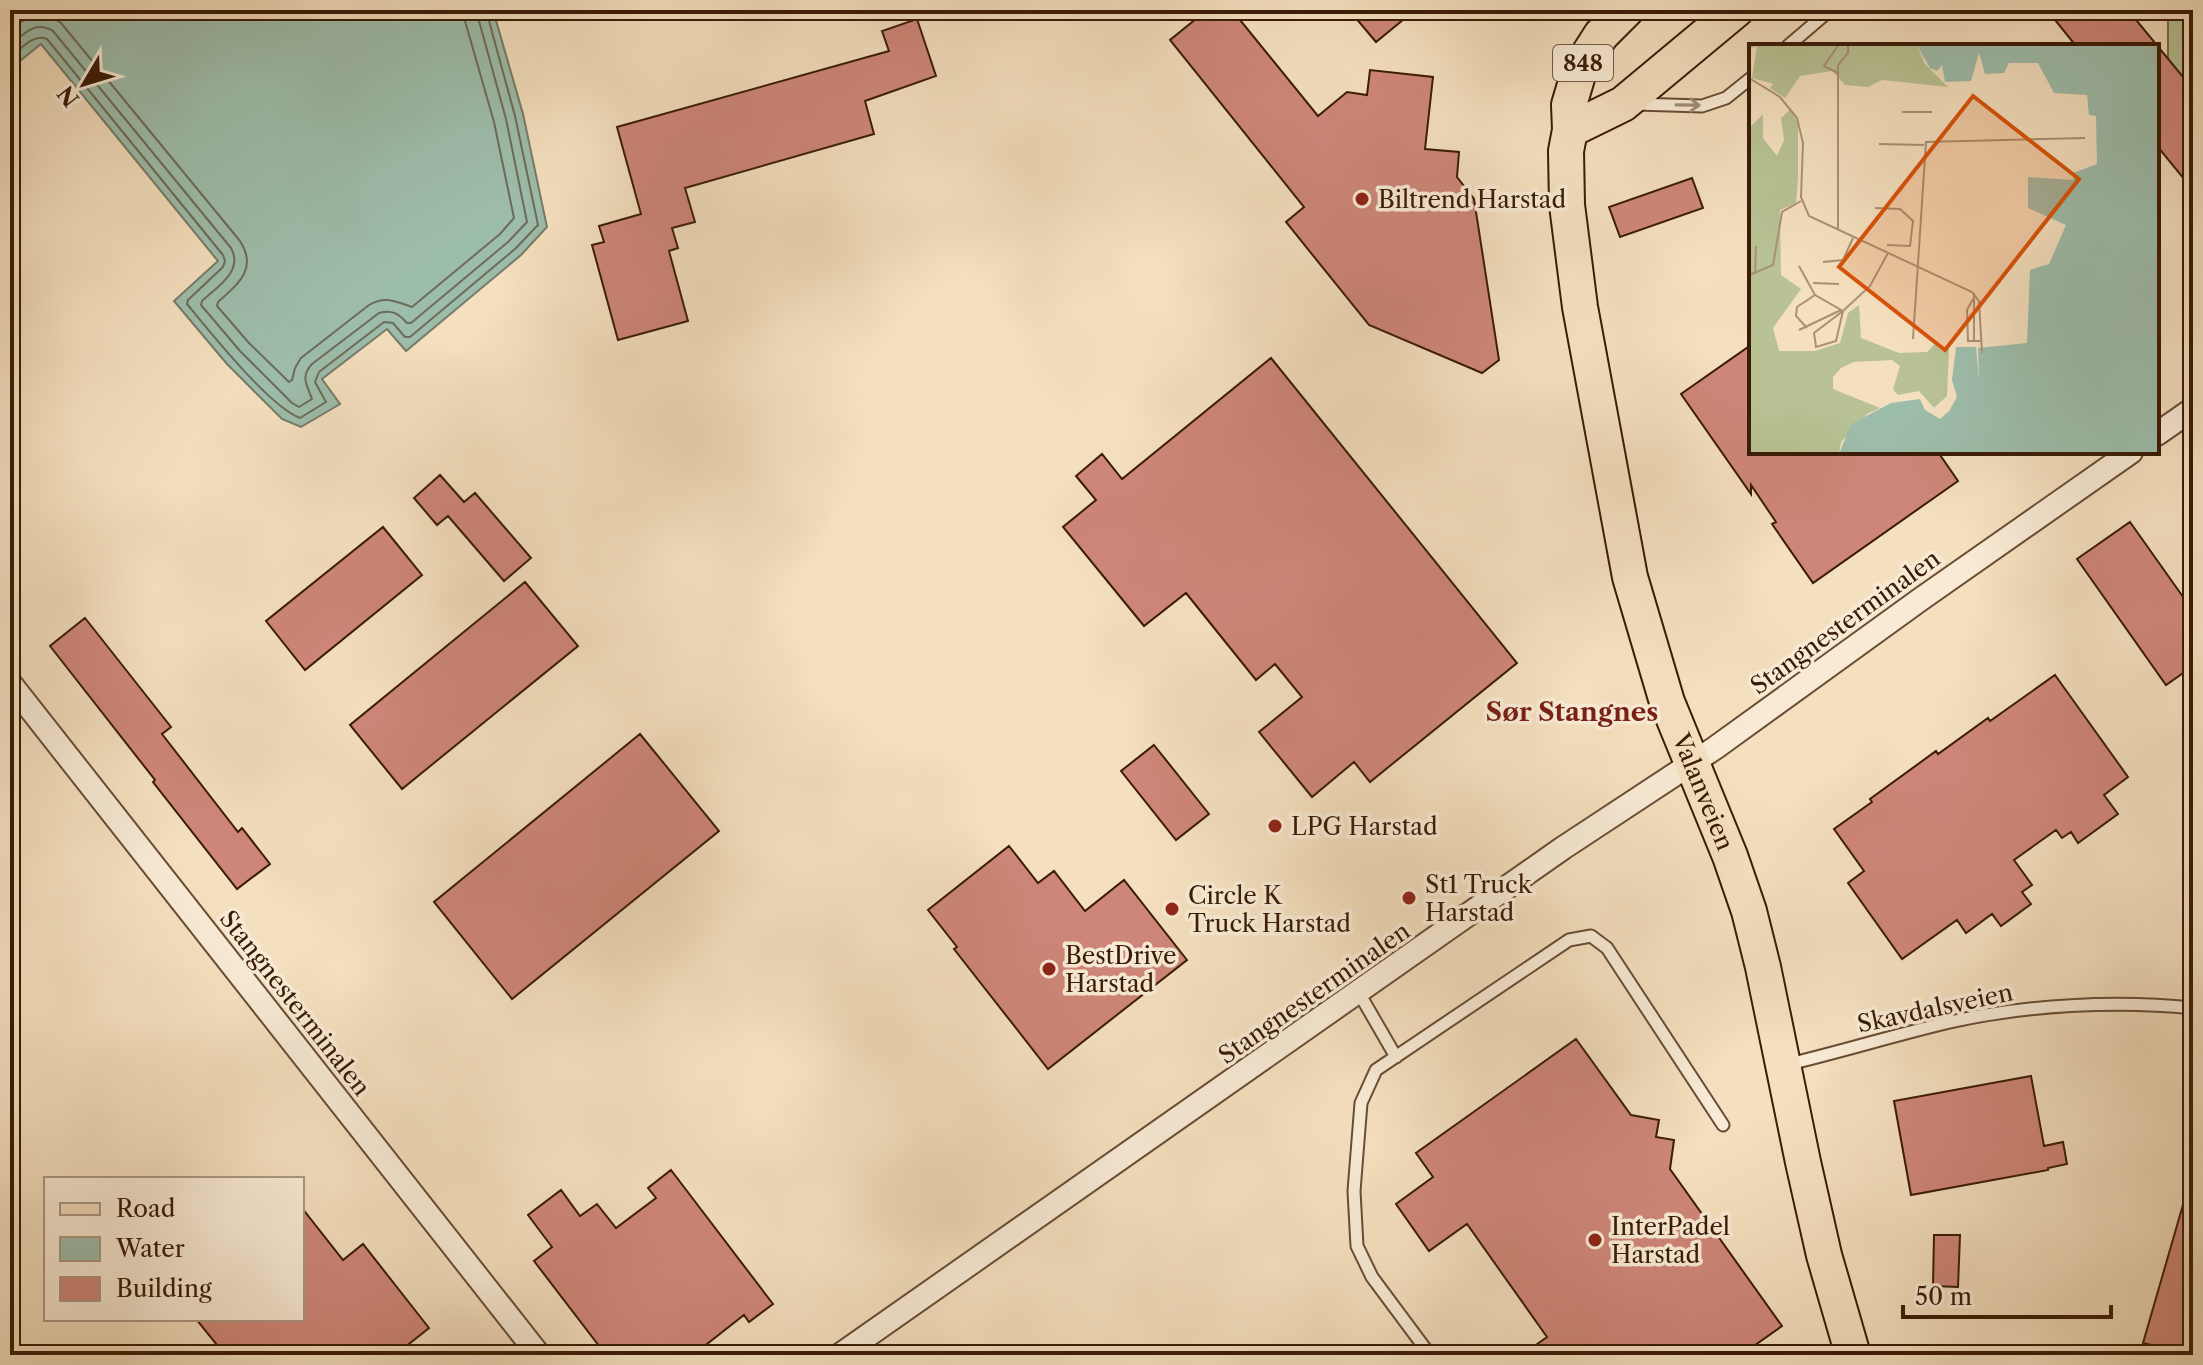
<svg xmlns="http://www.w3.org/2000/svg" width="2203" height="1365" font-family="'Libre Caslon Text',serif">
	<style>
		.green { fill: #b8c294; stroke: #796e4d; stroke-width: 2 }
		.water { fill: #9dbdab; stroke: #757c69; stroke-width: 2 }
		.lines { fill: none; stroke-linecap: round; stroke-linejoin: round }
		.shore { stroke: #6c6c58; stroke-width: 2 }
		.building { fill: #ce8678; stroke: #3a1b06; stroke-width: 2 }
		.service-casing { stroke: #684c34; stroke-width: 15 }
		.minor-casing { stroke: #684c34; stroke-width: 26 }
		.primary-casing { stroke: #3a1b06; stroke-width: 38 }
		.service { stroke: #f8ead5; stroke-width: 11 }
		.minor { stroke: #f8ead5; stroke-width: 22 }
		.primary { stroke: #f4dfbe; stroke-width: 34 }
		.oneway { stroke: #a28d78 }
		.poi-dot { fill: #8f2418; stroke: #f8ead5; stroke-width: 3 }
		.labels { text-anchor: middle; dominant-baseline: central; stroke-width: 7; stroke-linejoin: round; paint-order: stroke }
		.shield { fill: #f8ead5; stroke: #735944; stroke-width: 2 }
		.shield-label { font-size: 22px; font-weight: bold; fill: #3a1b06 }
		.poi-label { font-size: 24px; fill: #3a1b06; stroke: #f8ead5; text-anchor: start }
		.street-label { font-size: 24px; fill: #3a1b06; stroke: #f8ead5 }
		.neighbourhood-label { font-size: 26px; font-weight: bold; fill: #7a1f14; stroke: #f8ead5 }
		.inset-river { fill: none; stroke: #9dbdab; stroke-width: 4 }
		.inset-road { fill: none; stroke: #aa9174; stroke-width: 2 }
		.view { fill: #d7530b; fill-opacity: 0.15; stroke: #d7530b; stroke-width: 4 }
		.inset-edge { fill: none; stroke: #3a1b06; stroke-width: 4 }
	</style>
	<rect width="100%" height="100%" fill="#f4dfbe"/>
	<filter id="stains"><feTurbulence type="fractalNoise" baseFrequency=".0025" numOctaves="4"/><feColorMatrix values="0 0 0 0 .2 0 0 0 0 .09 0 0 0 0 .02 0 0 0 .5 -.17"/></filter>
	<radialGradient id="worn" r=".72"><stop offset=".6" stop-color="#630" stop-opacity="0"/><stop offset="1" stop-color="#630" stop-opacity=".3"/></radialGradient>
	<path class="green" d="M2168,10h25v84l-25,-33z"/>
	<path class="water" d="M10,10h483l30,104 24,113 -26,28 -115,96 -19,-22 -65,50 18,25 -39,23 -19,-8 -55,-55 -53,-63 44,-40 -177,-217 -31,25z"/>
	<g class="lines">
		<path class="shore" d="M10,30c17,-14 32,-21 51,-7l179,218c18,28 -2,43 -22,61l-1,4 32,37 40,39 3,-2 3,-12 6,-10 68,-53c17,-10 27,-3 43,2l88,-73 14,-16 -20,-96 -29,-101 -1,-11
			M10,45c14,-11 25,-25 43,-14l178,217c13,23 -14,39 -29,53l-1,4 39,46 52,52 7,4 13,-8c-5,-14 -12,-22 0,-35l67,-51c13,-4 20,1 28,10h4l97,-81 19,-20 -21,-103 -30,-109
			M10,58c10,-8 23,-25 37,-19l176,216 2,6 -2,6 -35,33 -1,4c23,28 82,102 113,114l26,-16 -11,-20 4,-10 65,-50 9,1 12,14h5l105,-88 23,-24 -23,-109 -29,-106"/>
	</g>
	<path class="building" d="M1207,10h25l86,106 29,-24 20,3 3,-25 63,7 -8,72 34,3 -2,25 17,22 25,161 -17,13 -113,-48 -83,-103 18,-15 -134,-167z
		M1349,10h66l-39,32z
		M2047,10h81l65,79v101l-36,-44v-100h-81z
		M917,19l19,57 -71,25 9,33 -189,54 10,34 -23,6 6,20 -9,3 19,70 -70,19 -26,-95 12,-3 -5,-16 42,-12 -24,-87 272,-76 -7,-20z
		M1692,178l11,30 -83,29 -11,-30z
		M1751,345v107h187l20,29 -145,102 -41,-59 4,-2 -25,-37v9l-70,-100z
		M1271,358l246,305 -147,119 -16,-20 -42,35 -53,-65 43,-35 -27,-33 -19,16 -70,-87 -42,33 -81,-99 33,-27 -20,-24 26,-22 20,25z
		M440,475l24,27 11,-9 56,65 -27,23 -56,-65 -11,9 -23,-27z
		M2130,522l63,89v55l-27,19 -89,-126z
		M383,527l39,48 -117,95 -39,-49z
		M525,582l53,64 -176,143 -52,-64z
		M85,618l86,109 -9,7 76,98 4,-4 28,36 -33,25 -84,-107 2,-2 -105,-134z
		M2055,675l73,102 -24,18 14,19 -40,29 -7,-11 -9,6 -6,-8 -42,30 18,25 -10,7 9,12 -30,22 -9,-12 -26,19 -9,-13 -55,39 -54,-76 16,-12 -30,-42 38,-27 -2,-3 66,-48 2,3 50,-36 2,3z
		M640,734l79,97 -207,168 -78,-97z
		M1154,745l55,69 -33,26 -55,-69z
		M1009,846l29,37 16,-12 31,40 39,-31 63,80 -139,109 -94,-120 3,-2 -29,-37z
		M1576,1039l55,76 28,5 -3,17 18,3 -4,29 112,157 -41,29h-219l25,-18 -80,-113 -38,27 -33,-47 37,-27 -17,-24z
		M2031,1076l13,70 19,-4 4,22 -19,4v2l-137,25 -17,-94z
		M671,1170l102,134 -24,18 -5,-7 -51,40h-87l-72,-94 18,-14 -24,-32 33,-25 19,26 17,-12 19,24 40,-30 -8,-10z
		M2187,1191l6,1v163l-50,-12z
		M302,1208l41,52 20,-16 66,84 -20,16 9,11h-193l-29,-36h106z
		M1934,1235h26l-2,52 -25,-1z"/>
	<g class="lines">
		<g class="service-casing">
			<path id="service" d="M1788,46l42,-36
				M1636,104l66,2 24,-8 25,-20
				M1359,993l37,64
				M1785,1065c55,-13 110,-30 165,-43 76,-17 166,-22 243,-14
				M1430,1355l-58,-78 -15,-31 -3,-55 7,-88 15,-33 193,-130 22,-4 16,12 116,177"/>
		</g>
		<g class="minor-casing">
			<path id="minor" d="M2157,434l36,-25
				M10,683l529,672
				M840,1355l723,-507 152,-100 206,-149 210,-147"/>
		</g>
		<g class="primary-casing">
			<g id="primary">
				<path id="s1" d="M1626,10l-25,25 -21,33 -11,37 1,25 -4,21 1,54 13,102 50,270 37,125 63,154 19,55 14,56 40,195 21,93 29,100"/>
				<path d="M1570,130l53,-26 113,-94"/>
			</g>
		</g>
		<use href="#service" class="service"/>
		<use href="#minor" class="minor"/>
		<use href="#primary" class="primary"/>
	</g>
	<defs><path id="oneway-shaft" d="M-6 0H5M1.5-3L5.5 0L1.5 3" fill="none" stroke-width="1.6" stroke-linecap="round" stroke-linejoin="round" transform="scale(2)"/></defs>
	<use class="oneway" href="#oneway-shaft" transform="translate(1688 105) rotate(1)"/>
	<g class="poi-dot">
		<circle cx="1362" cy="199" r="8"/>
		<circle cx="1275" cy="826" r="8"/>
		<circle cx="1409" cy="898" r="8"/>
		<circle cx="1172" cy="909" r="8"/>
		<circle cx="1049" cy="969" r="8"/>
		<circle cx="1595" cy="1240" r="8"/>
	</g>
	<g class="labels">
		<rect class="shield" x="1553" y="45" width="60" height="36" rx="6"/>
		<g class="shield-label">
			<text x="1583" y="63">848</text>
		</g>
		<g class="poi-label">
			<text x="1378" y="199">Biltrend Harstad</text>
			<text x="1291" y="826">LPG Harstad</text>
			<text x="1425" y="884">St1 Truck<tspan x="1425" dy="28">Harstad</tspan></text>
			<text x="1188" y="895">Circle K<tspan x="1188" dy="28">Truck Harstad</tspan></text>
			<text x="1065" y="955">BestDrive<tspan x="1065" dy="28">Harstad</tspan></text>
			<text x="1611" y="1226">InterPadel<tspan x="1611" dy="28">Harstad</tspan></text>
		</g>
		<g class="street-label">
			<text transform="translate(1845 622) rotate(-36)">Stangnesterminalen</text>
			<text stroke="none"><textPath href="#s1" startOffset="818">Valanveien</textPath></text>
			<text transform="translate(1314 993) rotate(-35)">Stangnesterminalen</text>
			<text transform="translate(295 1003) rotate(52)">Stangnesterminalen</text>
			<text transform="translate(1935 1008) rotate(-12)">Skavdalsveien</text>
		</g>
		<g class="neighbourhood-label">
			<text x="1572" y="712">Sør Stangnes</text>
		</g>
	</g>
	<g transform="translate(1749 44)">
		<rect width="410" height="410" fill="#f4dfbe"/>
		<path d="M0,0h167l9,20 23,23 -66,-7 -14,7 -23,-2 -13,-14 -32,5 -15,22 -15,-10 3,-4 -21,-6 5,-32 -8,3zM42,65l7,15v54l-2,25 -16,7 1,65 20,14 -28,39 6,23h36l25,-8 8,-30 11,-8 2,33 38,15 28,-1 8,-8 14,4 -2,48 -13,12 -15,-17 -21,4 -5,-6 7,-23 -8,-6 -38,2 -13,6 -8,9v12l47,19 -13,6 -26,28 -2,12h-90v-326l14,-14v24l14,18 7,-16 -3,-22z" fill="#b8c294"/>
		<path d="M167,0h243v410h-320l12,-30 40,-21 29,-4 5,11 15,9 9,-8 8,-14 -5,-17 4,-33h20l3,32 -1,-31 49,-5 3,-73 19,-6 17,-39 -38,-17v-31l45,3v-7l24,-9 -1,-48 -7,-1 -2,-20 -33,-2 -16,-30h-29l-5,10 -19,1 -6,-21 -8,28 -26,1 -3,-17 -5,6 -7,-3z" fill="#9dbdab"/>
		<path class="inset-river" d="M233,309l10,35 34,66"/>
		<path class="inset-road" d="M89,29l-14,-7 15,-22M0,34l31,19 17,21 6,25 -2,54 8,19 163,76 7,9 3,52M153,68h30M130,100l45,1M126,164l25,1 13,12 -3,25 -23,-1M89,185v-164l10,-12v-9M74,218l20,-2 10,-22M50,222l16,29M6,230l1,-28M0,231l24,-10 9,-53 19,-11M64,239l26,1M225,249v48h7M224,255l-6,11 1,31h6M94,267l-7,30 -20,6 -2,-14zM58,284l-11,-12 1,-9 18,-12 28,16 27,-25 18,-33M50,286l42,-20M164,295l13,-197 159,-4"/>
		<path class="view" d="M224,52l106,83 -134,171 -106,-83z"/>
		<rect width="410" height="410" class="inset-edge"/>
	</g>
	<rect width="2203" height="1365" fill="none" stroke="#f4dfbe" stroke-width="40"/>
	<rect x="12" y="12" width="2179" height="1341" fill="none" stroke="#3a1b06" stroke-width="4"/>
	<rect x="20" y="20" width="2163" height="1325" fill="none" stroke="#3a1b06" stroke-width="2"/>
	<rect x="44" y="1177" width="260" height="144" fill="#f8ead5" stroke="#ac9782" stroke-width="2"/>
	<rect x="60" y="1203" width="40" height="12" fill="#f4dfbe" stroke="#ac9782" stroke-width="2"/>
	<text x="116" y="1217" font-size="24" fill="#3a1b06">Road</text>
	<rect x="60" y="1237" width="40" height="24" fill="#9dbdab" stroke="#ac9782" stroke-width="2"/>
	<text x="116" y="1257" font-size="24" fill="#3a1b06">Water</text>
	<rect x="60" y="1277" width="40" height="24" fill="#ce8678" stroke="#ac9782" stroke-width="2"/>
	<text x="116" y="1297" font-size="24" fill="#3a1b06">Building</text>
	<g transform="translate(84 84) rotate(232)" stroke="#f8ead5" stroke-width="6" paint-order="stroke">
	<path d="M0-6L14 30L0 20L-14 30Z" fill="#3a1b06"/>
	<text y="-12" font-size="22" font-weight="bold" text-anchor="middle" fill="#3a1b06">N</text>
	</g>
	<path d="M1903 1305v12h208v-12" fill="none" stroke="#3a1b06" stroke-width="4"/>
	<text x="1915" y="1305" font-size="24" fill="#3a1b06" stroke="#f8ead5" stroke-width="6" paint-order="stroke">50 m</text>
	<rect width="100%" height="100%" filter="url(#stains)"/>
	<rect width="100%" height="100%" fill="url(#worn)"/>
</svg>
